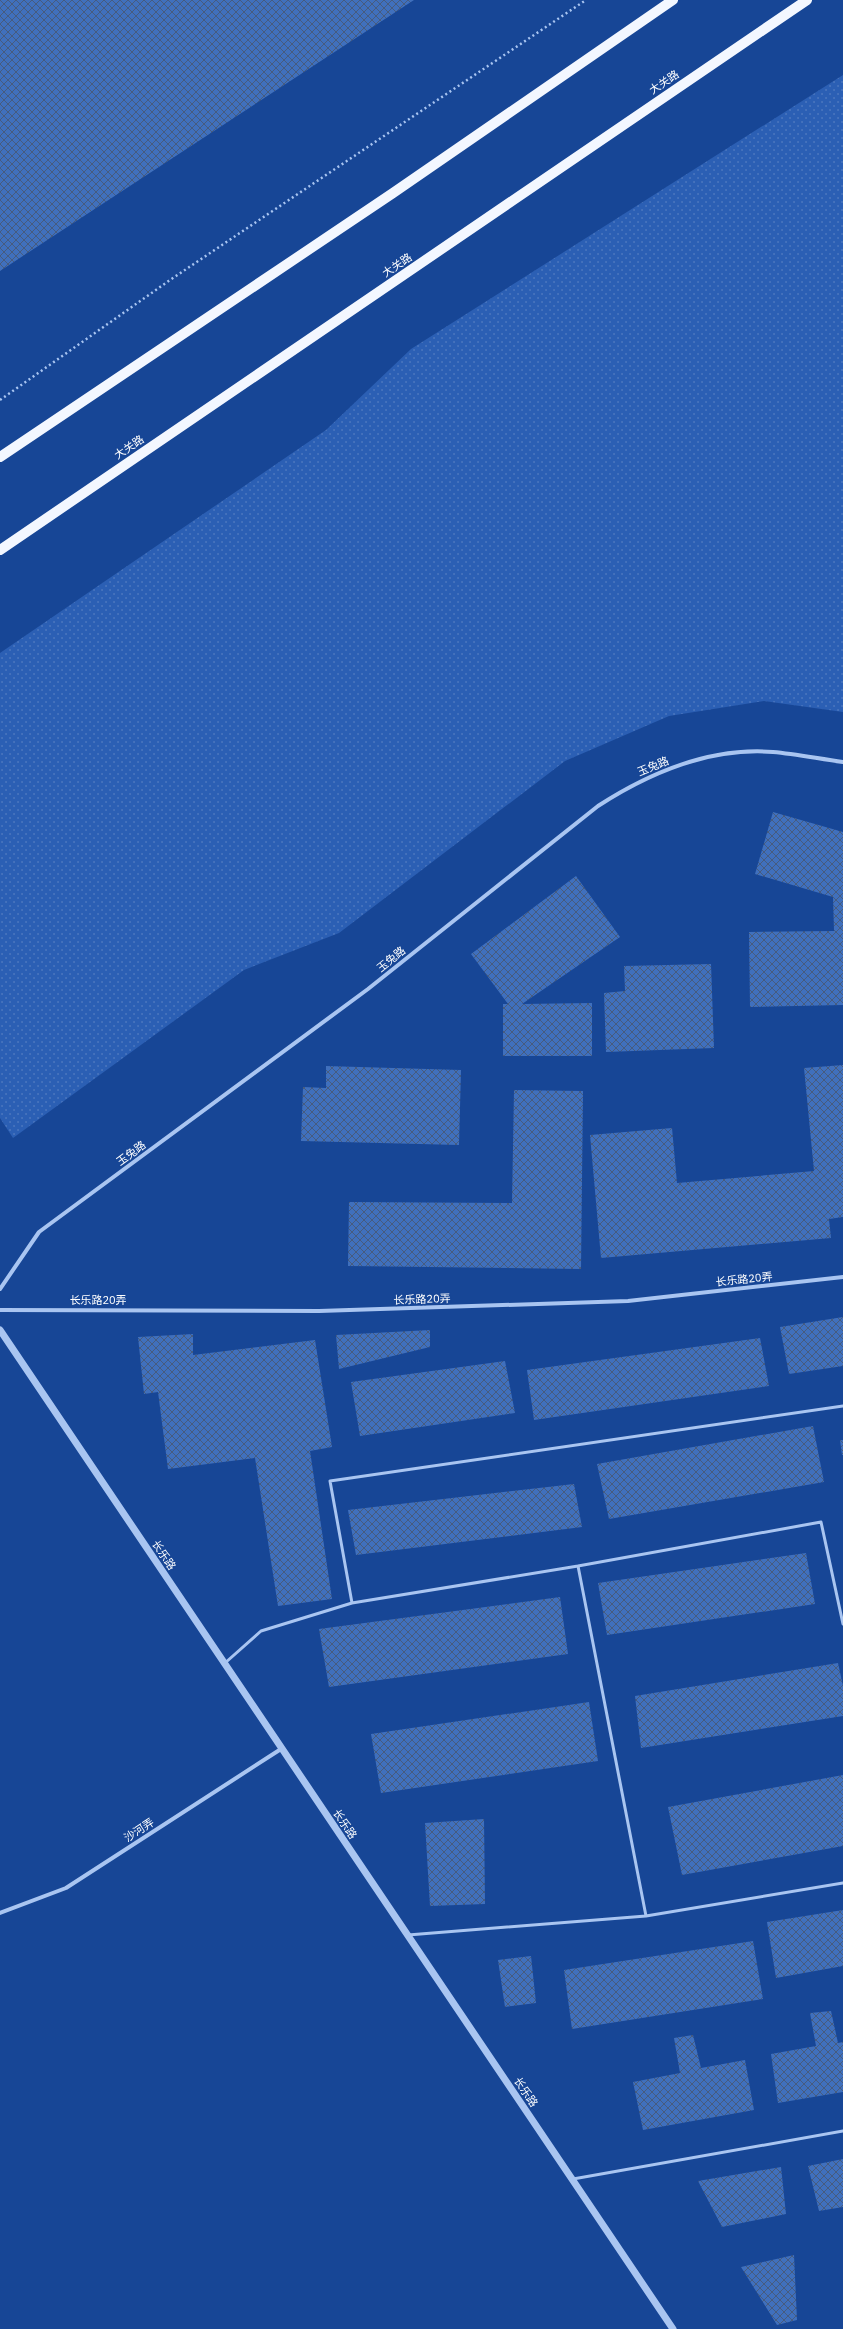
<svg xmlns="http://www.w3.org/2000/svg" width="843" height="2329" font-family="'IBM Plex Sans','Noto Sans SC',sans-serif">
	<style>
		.grass { fill: url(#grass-dots) }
		.building { fill: url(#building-cross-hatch) }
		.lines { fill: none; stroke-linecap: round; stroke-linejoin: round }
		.path { stroke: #a9c5f1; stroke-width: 2.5; stroke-dasharray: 2 3; stroke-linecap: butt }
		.service { stroke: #a9c5f1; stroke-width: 3 }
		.minor { stroke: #a9c5f1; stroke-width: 4 }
		.tertiary { stroke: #a9c5f1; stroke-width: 7 }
		.primary { stroke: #f3f7ff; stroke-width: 10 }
		.labels { text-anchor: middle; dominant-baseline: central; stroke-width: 3; stroke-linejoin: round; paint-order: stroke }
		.street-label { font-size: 11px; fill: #fff; stroke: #174696 }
	</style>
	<defs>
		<pattern id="grass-dots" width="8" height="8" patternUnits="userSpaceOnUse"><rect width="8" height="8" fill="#2b5fb4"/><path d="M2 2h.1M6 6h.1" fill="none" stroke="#4b77bf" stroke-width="1.8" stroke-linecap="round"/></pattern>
		<pattern id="building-cross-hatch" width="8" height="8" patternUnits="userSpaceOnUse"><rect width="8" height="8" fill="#4070bd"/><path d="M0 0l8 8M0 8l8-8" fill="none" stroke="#475c7f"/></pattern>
	</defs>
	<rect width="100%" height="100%" fill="#174696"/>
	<path class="grass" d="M843,75v637l-79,-11 -95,15 -104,45 -226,172 -95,37 -231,168 -13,-20v-465l326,-223 85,-81z"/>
	<path class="building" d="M0,0h414l-414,271z
		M773,812l70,20v173l-93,2 -1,-75 85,-1 -1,-34 -78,-23z
		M576,876l44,61 -98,67 70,-1v53h-89v-52h5l-37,-50z
		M711,964l3,84 -108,4 -2,-59 21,-2 -1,-25z
		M843,1065v152l-14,2 2,19 -230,20 -11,-123 82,-7 5,55 137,-12 -10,-103z
		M326,1066l135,4 -2,75 -158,-4 2,-54 23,1z
		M514,1090l69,1 -2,178 -233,-3 1,-64 163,1z
		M843,1317v49l-54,8 -9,-47z
		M430,1330v17l-91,22 -3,-34z
		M193,1334v21l122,-15 17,107 -22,4 22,148 -54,7 -23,-148 -87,11 -10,-77 -14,2 -6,-57z
		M760,1338l9,48 -235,34 -7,-50z
		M505,1361l10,52 -155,23 -9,-54z
		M813,1426l11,56 -215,37 -12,-55z
		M840,1440h3v15h-1z
		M574,1484l8,43 -226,28 -8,-45z
		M806,1553l9,51 -208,31 -9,-52z
		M560,1597l8,57 -239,33 -10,-58z
		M838,1663l5,23v30l-202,32 -6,-52z
		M589,1702l9,59 -217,32 -10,-59z
		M843,1775v71l-161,29 -14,-68z
		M484,1819l1,85 -55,2 -5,-83z
		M843,1910v56l-67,12 -9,-56z
		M753,1941l10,58 -191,30 -8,-59z
		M531,1956l5,47 -31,4 -7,-47z
		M831,2011l7,32 5,-1v50l-65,11 -7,-49 45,-8 -6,-33z
		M693,2035l8,33 44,-8 9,50 -111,20 -10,-48 47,-9 -6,-35z
		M843,2159v48l-24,4 -11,-45z
		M781,2167l5,47 -64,13 -24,-46z
		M794,2255l3,65 -20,5 -36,-58z"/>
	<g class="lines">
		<path class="path" d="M0,400l170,-120 416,-280"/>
		<path class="service" d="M578,1566l68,350
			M352,1603l226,-37 243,-44 22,102
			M225,1663l36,-32 91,-28 -22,-122 513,-75
			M408,1935l238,-19 197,-33
			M573,2179l270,-48"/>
		<path class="minor" d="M0,1289l39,-57 329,-243 230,-183c51,-33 112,-59 175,-54 23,2 47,7 70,10
			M0,1310l319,1 309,-10 215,-24
			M0,1913l66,-25 215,-139"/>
		<path class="tertiary" d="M0,1330l673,999"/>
		<path class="primary" d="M0,457l393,-264 280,-193
			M0,550l807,-550"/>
	</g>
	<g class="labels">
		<g class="street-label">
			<text transform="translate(664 82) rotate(-34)">大关路</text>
			<text transform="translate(397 265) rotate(-34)">大关路</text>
			<text transform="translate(129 447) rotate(-34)">大关路</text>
			<text transform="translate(653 766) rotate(-22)">玉兔路</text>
			<text transform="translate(391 959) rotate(-39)">玉兔路</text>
			<text transform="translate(131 1153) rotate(-36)">玉兔路</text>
			<text transform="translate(744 1279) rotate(-6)">长乐路20弄</text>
			<text transform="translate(422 1299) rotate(-2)">长乐路20弄</text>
			<text x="98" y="1300">长乐路20弄</text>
			<text transform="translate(164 1555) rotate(56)">长乐路</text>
			<text transform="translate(345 1824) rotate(56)">长乐路</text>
			<text transform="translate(139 1830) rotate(-33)">沙河弄</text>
			<text transform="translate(526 2092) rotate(56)">长乐路</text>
		</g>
	</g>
</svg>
